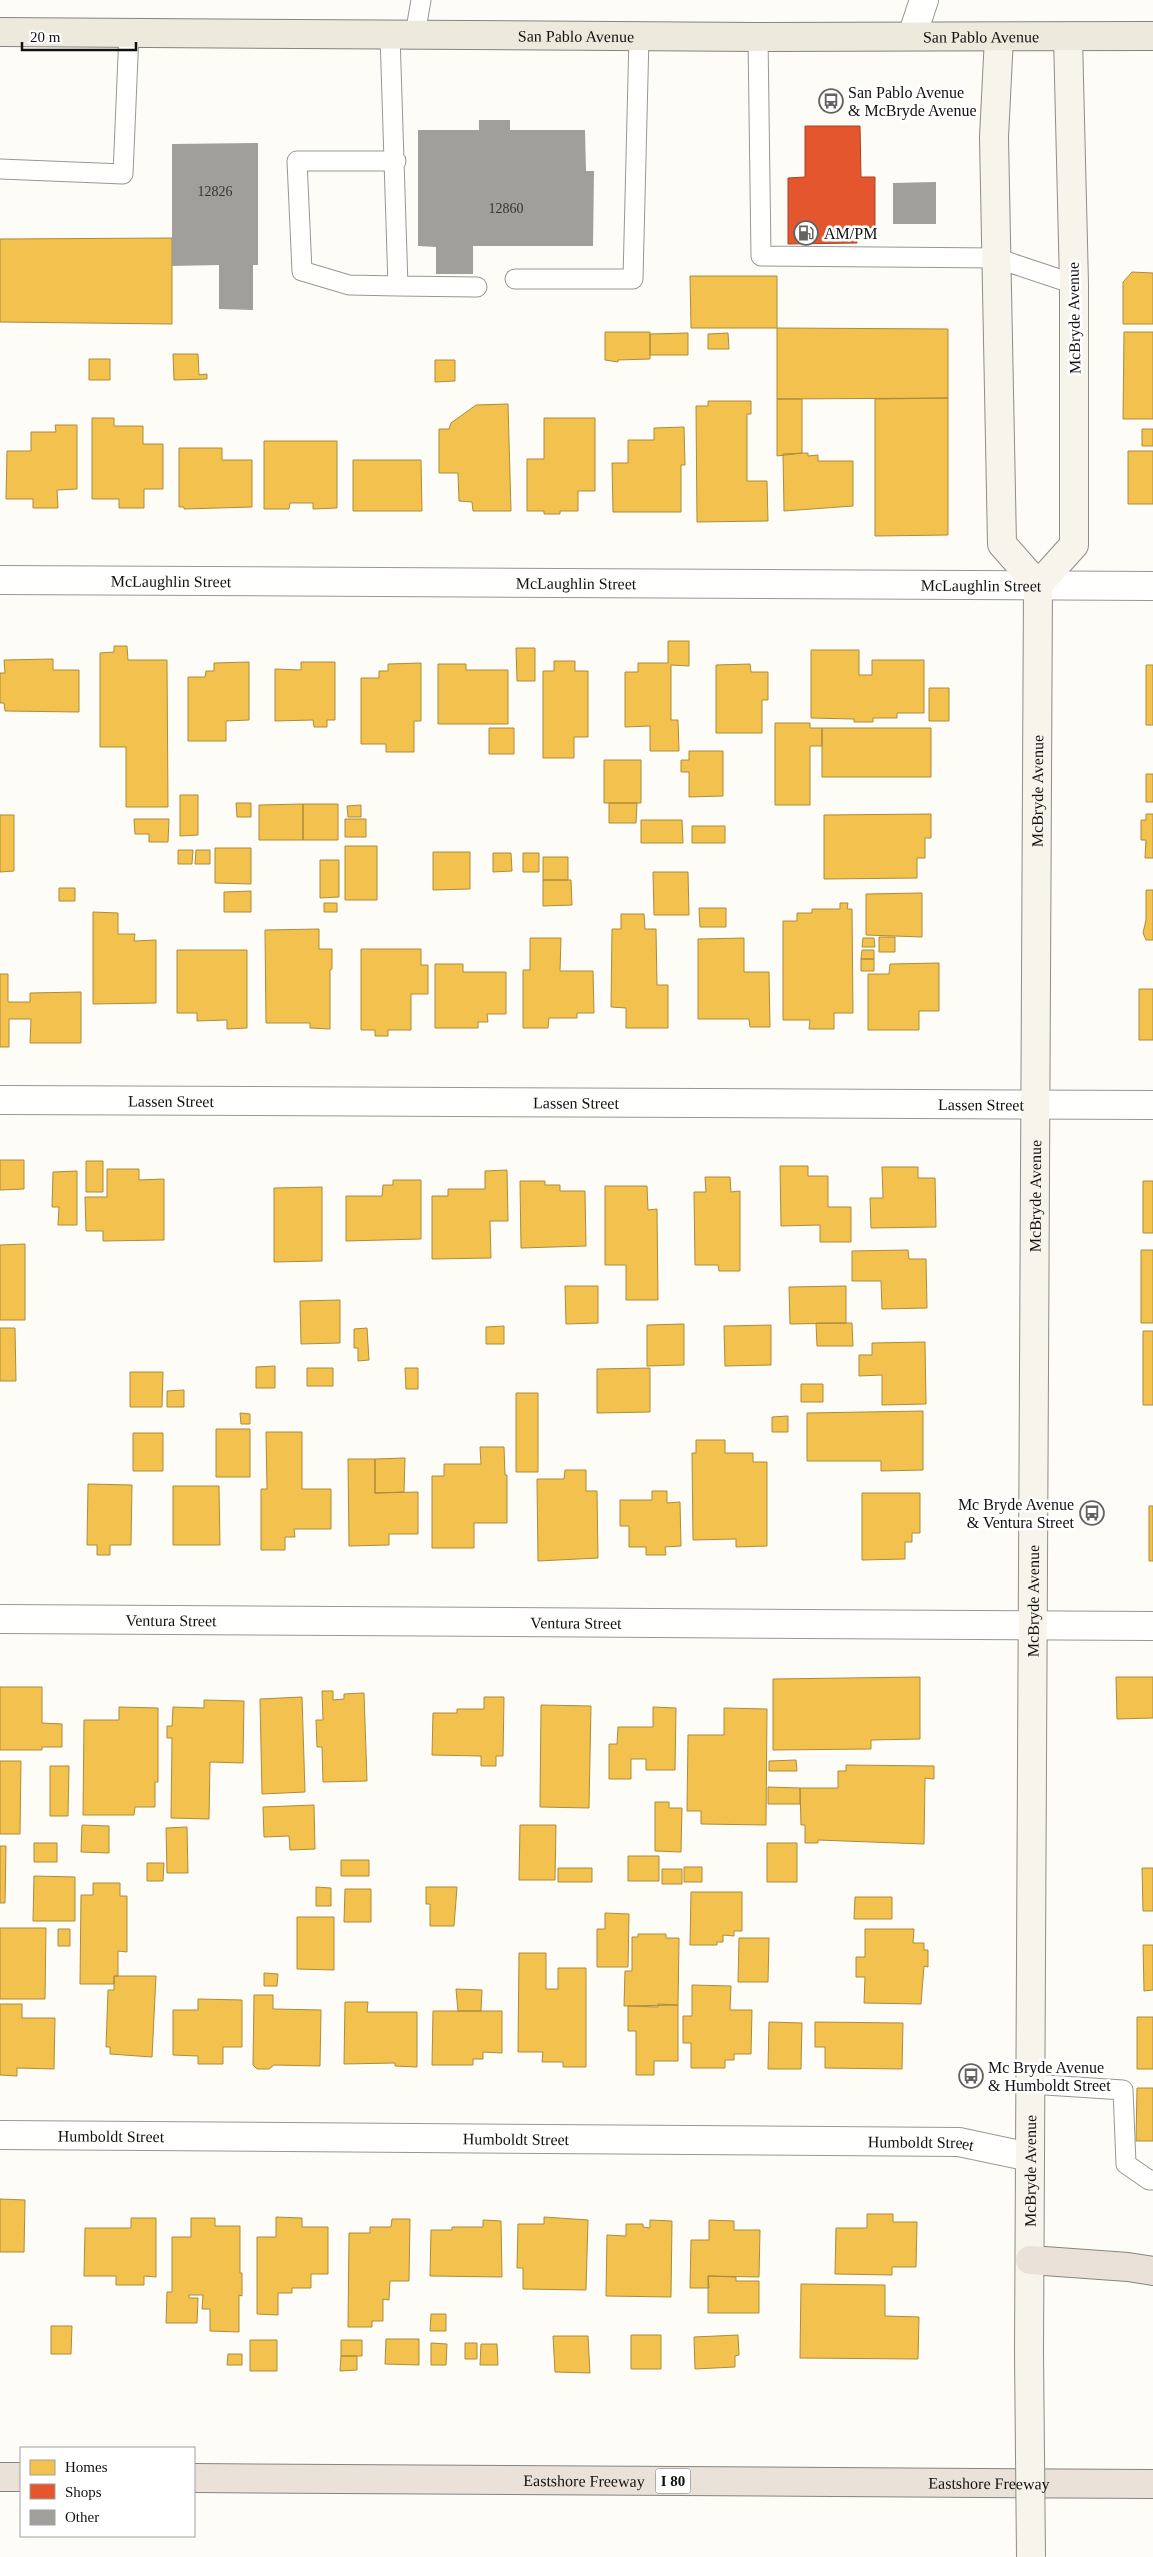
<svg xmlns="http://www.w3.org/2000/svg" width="1153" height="2557" font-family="'Times New Roman',serif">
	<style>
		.homes { fill: #f2c14e; stroke: #ae8c3c }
		.shops { fill: #e4572e; stroke: #a54225 }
		.building { fill: #a19f9c }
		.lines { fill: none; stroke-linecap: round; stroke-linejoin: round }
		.service-casing { stroke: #979795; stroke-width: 21 }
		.minor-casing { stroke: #979795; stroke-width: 30 }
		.secondary-casing { stroke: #8e8d8b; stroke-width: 30 }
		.primary-casing { stroke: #858482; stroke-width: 30 }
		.motorway-casing { stroke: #858482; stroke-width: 30 }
		.service { stroke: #fffffe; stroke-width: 19 }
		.minor { stroke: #fffffe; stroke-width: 28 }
		.secondary { stroke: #f6f4eb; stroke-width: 28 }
		.primary { stroke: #ede9dc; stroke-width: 28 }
		.motorway { stroke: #eae1d8; stroke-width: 28 }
		.secondary-bridge-casing { stroke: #8e8d8b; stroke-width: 30; stroke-linecap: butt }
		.secondary-bridge { stroke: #f6f4eb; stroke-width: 28 }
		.labels { text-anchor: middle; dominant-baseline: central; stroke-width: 5; stroke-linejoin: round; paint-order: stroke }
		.number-label { font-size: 14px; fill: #353434 }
		.shield { fill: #fff; stroke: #585858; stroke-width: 1 }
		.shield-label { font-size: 15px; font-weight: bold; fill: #111 }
		.street-label { font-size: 16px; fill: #111; stroke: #fff }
		.poi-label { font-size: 16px; fill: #111; stroke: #fff; text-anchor: start }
	</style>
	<rect width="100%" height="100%" fill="#fdfcf7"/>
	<path class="homes" d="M172,238v86l-172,-2v-83z
		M1132,272l21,1v51h-30v-42z
		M690,276h87v52h-86z
		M777,328l171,1v69l-171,1z
		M605,332h45v27l-32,1v2l-13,-2z
		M1124,332h29v87h-30z
		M688,333v22h-38v-21z
		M728,333l1,16h-21v-15z
		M173,354h25l1,21 8,-1v5l-33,1z
		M89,359h21v21h-21z
		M435,360h20v21l-20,1z
		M948,398v137l-73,1v-137z
		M777,399h25v54l-25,3z
		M708,401h43v13h-4v67h20l1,40 -71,1 -1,-116h12z
		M508,404l3,107h-38l-1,-9 -13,-1 -1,-28h-19v-44h10l2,-6 25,-18z
		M92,418h22v8h29v18h20v45h-19v19h-25v-9h-27z
		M544,418h51v73h-17v20h-18v3h-16v-3h-17v-52h17z
		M55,425h22v64l-20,1 1,18h-25v-9h-27l1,-48h24v-19h25z
		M684,427l1,38h-4v47h-68l-1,-49h16v-23h26v-12z
		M1142,429h11v17h-11z
		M264,441h73v67l-24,1v-6h-23l-1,6h-25z
		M179,448h43v12h30v47l-68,2v-2h-5z
		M1128,451h25v53h-25z
		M808,453v3l10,-1v6h35v45l-69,5 -1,-57z
		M353,460h68l1,51h-69z
		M668,641h21v25l-18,-1v55h7l1,31h-29v-25l-25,1v-55h13v-9h30z
		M114,646h13l1,14h39l1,147h-42v-60h-26v-94l14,-1z
		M516,648h19v33h-18z
		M811,650h48v25h13v-15h52v53h-27v5h-24v4h-19v-3l-43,-1z
		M53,659v11h26v42l-74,-1 -1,-8h-4v-30h5l-1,-13z
		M554,661h21v10h13v66h-14v21h-31v-87h11z
		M249,662v58l-23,1v20h-38v-64h17l1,-6h8v-8z
		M301,662h34v58h-8v7h-13l-1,-7 -38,1v-52l26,1z
		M421,663v58h-7v31h-28v-8h-25v-66h18v-7h9v-7z
		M438,664h28v6h42v54h-70z
		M750,664l1,8h17v28h-6v33h-46v-68z
		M1146,665h7v60h-7z
		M929,688h20v33h-20z
		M775,723h35v5h12v18h-12v59h-35z
		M489,728h25v26h-25z
		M822,728h109v49h-109z
		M689,751h34v45l-34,1v-25h-8v-12h8z
		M604,760h37v43h-37z
		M1146,774h7v28h-7z
		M180,795h18v40l-18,1z
		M236,803h15v14h-14z
		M609,803h28l-1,20h-27z
		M303,804h35v36h-35z
		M303,804v36h-44v-35z
		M361,805v12h-13l-1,-11z
		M931,814v24h-6v20h-8v20l-93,1v-64z
		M1146,814h7v44h-8l1,-18h-5v-20h5z
		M0,815h14v56l-14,1z
		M134,819h35l-1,23h-19v-8h-14z
		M345,819h21v18h-21z
		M641,820h41l1,23h-42z
		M692,826h33v17h-33z
		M345,846h32v54h-32z
		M215,848h36v36l-36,-1z
		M178,850h15l-1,14h-14z
		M196,850h14v14h-15z
		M433,852h37v37l-37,1z
		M493,853h18l1,18 -19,1z
		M523,853h16v19h-16z
		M543,857h25v23h-25z
		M320,860h19v37l-19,1z
		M653,872h35l1,43h-35z
		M543,880h28l1,25 -29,1z
		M59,888h16v13h-16z
		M1146,890h7v50h-7l-3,-7 3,-13z
		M251,891v21h-27v-20z
		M922,893v44l-56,-2v-41z
		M324,903h13v9h-13z
		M840,903h8l-1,6h5l1,104h-19v16h-25l1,-9h-27v-99h14v-8h15v-4h28z
		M699,908h27v19h-26z
		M93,912l25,1v21h17l-1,7 22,-1v63l-63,1z
		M621,914h23l1,15h11l1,56h11v43h-42v-20l-15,-1 1,-78h9z
		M319,929v20h13v20l-2,1v59l-20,-1v-5h-44l-1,-93z
		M879,937h16v15h-16z
		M530,938h31l-1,33h33l1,42h-17v5h-28l-1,10h-25v-58h7z
		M744,938v34h25l1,55h-20l-1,-8h-51v-80z
		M863,938h11l1,9h-13z
		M361,949h60v16h7v29h-17v36h-23v6h-13v-6h-14z
		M177,950h70v78l-20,1v-9l-30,1v-8h-20z
		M862,950h12v9h-13z
		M861,959h13v12h-13z
		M939,963v48h-20v19h-51v-56h21l1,-10z
		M435,964h28v8h43v42h-19l1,8h-10v6h-43z
		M0,974h8v28h22v-9l51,-1v51h-51l1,-24h-22v28h-9z
		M1139,989h14v51h-14z
		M0,1160h24v29l-24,1z
		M86,1161h17v31h-17z
		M780,1166h28v10h20v31h23v35h-31v-17l-39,1z
		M882,1167h36v11h17l1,49 -65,1 -1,-30h13z
		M107,1169h32v11l25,-1v61l-61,1v-10h-17l-1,-34h22z
		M507,1170l1,51h-18l1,37 -59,1v-63h16v-7h37v-18z
		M77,1171v54h-19l1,-18h-7l1,-35z
		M705,1177h25l1,15 9,-1v80h-21l-1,-6h-23l-1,-73h12z
		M393,1180h28v59l-75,2v-45h36l1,-11h10z
		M520,1181h25v4h15v6h25l1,55 -65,2z
		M1143,1181h10v52h-10z
		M605,1186h42l1,24 9,-1 1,91h-32v-35h-21z
		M322,1187v74l-48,1v-74z
		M25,1244v76h-25v-75z
		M908,1250l1,9h17l1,49 -45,1 -1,-28h-29v-30z
		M1141,1250h12v73h-12z
		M565,1286h33v37l-32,1z
		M846,1286v37l-56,1 -1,-37z
		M340,1300v43l-39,1 -1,-43z
		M816,1323h36l1,23h-36z
		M684,1324v41l-37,1v-41z
		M771,1325v40l-46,1 -1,-40z
		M504,1326v18h-18v-17z
		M0,1328h15l1,53h-16z
		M367,1328l2,32 -11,1v-13h-4v-19z
		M1143,1331h10v74h-10z
		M925,1342l1,62 -44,1v-30l-23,1v-21h13v-12z
		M275,1366v22h-19v-21z
		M307,1368h26v18h-26z
		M405,1368h13v21h-12z
		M650,1368v44l-53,1v-44z
		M130,1372h33l-1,35h-32z
		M801,1384h22v18h-22z
		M184,1390v17h-17v-16z
		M516,1393h22v79h-22z
		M923,1411v59l-42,1v-10h-74v-48z
		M240,1413l10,1v10h-9z
		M788,1416v16h-16v-15z
		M216,1429h34v48h-34z
		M266,1432h36v57h29v40h-37l1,8h-10v13h-24v-61h6z
		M133,1433h30v38h-30z
		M696,1440h29v13h28v9h14v84l-31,1v-8l-43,1 -1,-87h4z
		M480,1447h24l1,28h2v48h-33v25h-42v-72h12v-12h37z
		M405,1458l-1,34 -29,1v-34z
		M348,1459h27v34l43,-1v42h-29v11l-40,1z
		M565,1470h21v21h11l1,67 -60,3 -1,-82h27z
		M88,1484l44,1 -1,60h-21v10h-13v-10h-10z
		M173,1486h46l1,59h-47z
		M652,1491h15v12l13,-1 1,44 -16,1 1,8h-20v-8h-17v-21h-9v-26h32z
		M862,1493h58v40h-8v9h-7v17l-43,1z
		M1149,1506h4v55h-4z
		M920,1677v62l-49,1v9l-98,1v-71z
		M1116,1677h37v41l-36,1z
		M0,1687h42v36l20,1v23h-20v3h-42z
		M322,1691h11v9l11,-1v-5l20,-1 3,88 -44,1 -1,-35h-5l-1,-27h7z
		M302,1697l3,95 -43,2 -2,-95z
		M484,1697h20l-1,59h-7v10h-15v-10l-49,-1 1,-42h24v-4h27z
		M204,1700l40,1 -1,62 -33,-1 -1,57 -38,-1 1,-80h-5v-12h5l1,-19 31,1z
		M541,1705l50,1 -2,102 -49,-1z
		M119,1707l39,1v74h-3v25h-20l-1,8h-51l1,-95h35z
		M653,1707l23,1 -1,62h-29v-11h-15v20h-22v-35h8l1,-17h35z
		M724,1708l43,1 -1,116 -65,-1v-13h-14l1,-76h36z
		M796,1760l1,11h-28v-10z
		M0,1761h21l-1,73h-20z
		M846,1765l88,1v13l-9,-1 -1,66 -106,-4v3h-13v-18h-4l-1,-37h38v-17h8z
		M50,1766h19l-1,50h-18z
		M768,1787l32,1v16h-32z
		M655,1802h14v6h13l-1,44 -26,-1z
		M314,1805l1,44 -25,1 -1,-14 -25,1 -1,-30z
		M82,1825l27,1v27l-28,-1z
		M520,1825h36l-1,55h-36z
		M187,1827l1,46h-21l-1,-45z
		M34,1843h23v19h-23z
		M767,1843h30v39h-30z
		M0,1846h6l-1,57h-5z
		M628,1856h31v25h-31z
		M341,1860h28v16h-28z
		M147,1863h17l-1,18h-16z
		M684,1867h18v15h-18z
		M558,1868h34v14h-34z
		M1142,1868h11v43h-10z
		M662,1869h20v15h-20z
		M34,1876l41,1v44h-42z
		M93,1883h27v13h7v56l-9,-1v25h-4v8h-34l1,-89h12z
		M316,1887l15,1v18h-15z
		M426,1887h31l-3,39h-24v-22h-4z
		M345,1889h26v33h-27z
		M691,1892h51v39h-8v5l-11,-1v7h-6v3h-27z
		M855,1897h37v22h-38z
		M605,1913l24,1 -1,53h-31v-38h8z
		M297,1917h37v53l-37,-1z
		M0,1928h46l-1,71h-45z
		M58,1929h12v17h-12z
		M865,1929h49l-1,14h11v7h4v17l-4,-1 -3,38 -57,-1 1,-26h-9v-20h9z
		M638,1934h28v4h13l-1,67 -54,1 1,-35h7v-34h6z
		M739,1938h30l-1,44h-30z
		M1143,1945h10v45l-9,1z
		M519,1953h27v36h12v-21h28v99h-23v-5h-21l1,-10h-25z
		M264,1973l14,1 -1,12h-13z
		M114,1976h42l-4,81 -42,-3v-7h-4l2,-57h6z
		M692,1985l39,1 -1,24h22l-1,44h-17v6h-9v8h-34v-25h-8v-27h9z
		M456,1989l26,1 -1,21h-23z
		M254,1995h19v14l48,1 -1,56 -46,-1 -5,4h-12l-4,-4z
		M198,1999l44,1v47h-19v17h-25v-8l-25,-1v-45h25z
		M345,2002h23l-1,10h50v55l-22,-1v-3l-51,1z
		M0,2004h22v14h33l-1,51 -37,-1v8l-17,-1z
		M658,2004l20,1v56h-24v14h-18v-44h-8v-25l30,1z
		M433,2011h69v42l-19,-1v7h-10v6h-41z
		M1137,2017h16v52h-16z
		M769,2022l33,1 -1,46h-33z
		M815,2022l88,1 -1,46 -77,-1v-21h-10z
		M1137,2088h16v53h-17z
		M0,2199l25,1 -1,52h-24z
		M867,2214h26v8h24l-1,45h-24v8l-57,-1 1,-46h31z
		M276,2217l26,1v9h26v47h-17v14h-19v5h-14v22l-21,-1v-77h19z
		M544,2217l44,3 -2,70 -63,-1v-21h-6l1,-44h26z
		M131,2218h25v59l-12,-1v9h-28v-9h-32l1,-48h46z
		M191,2218h24v8h25v47h2v23l-3,-1v37l-29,-1v-22h-8l1,-14h-14v3h9l-1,25h-31l1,-31h5v-55h19z
		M392,2219h18l-1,62h-19l-1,19 -6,-1v22h-11v6h-24l1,-94h21v-6h21z
		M483,2220l18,1 1,56 -72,-1 1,-46h21v-3h31z
		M650,2220l22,1 -1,76 -65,-1 1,-61 19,1v-12h17v3l7,1z
		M709,2220l25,1v9h26l-1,47 -51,-1 1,12h-19l1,-48h18z
		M708,2276l28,1v4h23v32h-51z
		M801,2284l84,1v31l34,1 -1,42 -118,-1z
		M431,2314h15v17h-16z
		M51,2326h21l-1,28h-20z
		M631,2335h30v34h-30z
		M738,2335l1,20 -4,1v11l-40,2 -1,-32z
		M553,2336h35l2,37 -35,-1z
		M386,2339h33v26l-34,-1z
		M250,2340h27v31h-27z
		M341,2340h21v16h-21z
		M431,2343l16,1 -1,21h-15z
		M465,2343h12v16h-12z
		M481,2344h16l1,21h-18z
		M228,2354h14v11h-15z
		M341,2356h16v14l-17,1z"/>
	<path class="shops" d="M805,126h55l1,51h14v51l-18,-1v16l-69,1v-66l17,-1z"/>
	<path class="building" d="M479,120h31v10h75l1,41h8l-1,75h-120v28h-37v-27l-18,-1v-116h61z
		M258,143v122h-5v45l-34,-1v-44l-47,1v-122z
		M936,182v42h-43v-41z"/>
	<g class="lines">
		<g class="service-casing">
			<path id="service" d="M390,35l8,251 -49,-1 -47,-14 -5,-110h99
				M415,35l6,-35
				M758,37l3,219 235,2 78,26
				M0,169l123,5 6,-141
				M515,279h118l6,-242
				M398,286l79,1
				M1030,2084l93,6 3,74 23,16h4"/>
		</g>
		<g class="minor-casing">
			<g id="minor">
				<path d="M912,36l12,-36"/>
				<path id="s1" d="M0,580l1153,6"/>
				<path id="s2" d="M0,1100l1153,5"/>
				<path id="s3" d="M0,1619l1153,7"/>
				<path id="s4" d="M0,2135l959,7 71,15"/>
			</g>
		</g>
		<g class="secondary-casing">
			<g id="secondary">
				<path d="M999,37l-5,100 8,407 36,41"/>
				<path id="s5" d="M1029,2352l9,-1767 36,-40v-261l-6,-247"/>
			</g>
		</g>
		<g class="primary-casing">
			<g id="primary">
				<path id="s6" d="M0,32l758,5 395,-1"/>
			</g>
		</g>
		<g class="motorway-casing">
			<g id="motorway">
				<path d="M1030,2260l98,7 25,4"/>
				<path d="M0,2477h21"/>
				<path id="s7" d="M194,2478l959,6"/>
			</g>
		</g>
		<use href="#service" class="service"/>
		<use href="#minor" class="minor"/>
		<use href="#secondary" class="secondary"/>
		<use href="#primary" class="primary"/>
		<use href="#motorway" class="motorway"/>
		<g class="secondary-bridge-casing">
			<path id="secondary-bridge" d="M1029,2352l2,205"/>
		</g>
		<use href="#secondary-bridge" class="secondary-bridge"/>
	</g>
	<defs>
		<g id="bus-ring" transform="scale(1.25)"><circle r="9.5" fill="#fff" stroke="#646362" stroke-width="1.5"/><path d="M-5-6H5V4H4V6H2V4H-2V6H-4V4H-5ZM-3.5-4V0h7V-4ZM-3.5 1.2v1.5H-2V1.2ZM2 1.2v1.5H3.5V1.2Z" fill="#646362"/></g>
		<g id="fuel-ring" transform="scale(1.25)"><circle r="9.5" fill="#fff" stroke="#646362" stroke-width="1.5"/><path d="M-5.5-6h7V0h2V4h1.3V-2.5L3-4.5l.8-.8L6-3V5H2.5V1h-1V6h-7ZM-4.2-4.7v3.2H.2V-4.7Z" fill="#646362"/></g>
	</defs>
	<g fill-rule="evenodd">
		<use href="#bus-ring" x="831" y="101"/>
		<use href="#fuel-ring" x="806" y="233"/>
		<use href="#bus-ring" x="1092" y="1513"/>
		<use href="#bus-ring" x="971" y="2076"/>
	</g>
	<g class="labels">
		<g class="number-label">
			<text x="215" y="191">12826</text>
			<text x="506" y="208">12860</text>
		</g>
		<rect class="shield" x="655.5" y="2468.5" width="35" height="25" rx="4"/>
		<g class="shield-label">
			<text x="673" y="2481">I 80</text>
		</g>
		<g class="street-label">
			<text stroke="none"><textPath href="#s6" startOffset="576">San Pablo Avenue</textPath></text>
			<text stroke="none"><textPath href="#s6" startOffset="981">San Pablo Avenue</textPath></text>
			<text transform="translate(1074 318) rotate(-91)">McBryde Avenue</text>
			<text stroke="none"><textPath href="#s1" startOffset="171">McLaughlin Street</textPath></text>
			<text stroke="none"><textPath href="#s1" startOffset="576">McLaughlin Street</textPath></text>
			<text stroke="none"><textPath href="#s1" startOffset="981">McLaughlin Street</textPath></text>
			<text stroke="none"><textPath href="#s5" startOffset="1561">McBryde Avenue</textPath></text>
			<text stroke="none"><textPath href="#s2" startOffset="171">Lassen Street</textPath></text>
			<text stroke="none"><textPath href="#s2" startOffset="576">Lassen Street</textPath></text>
			<text stroke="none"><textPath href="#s2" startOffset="981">Lassen Street</textPath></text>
			<text stroke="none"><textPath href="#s5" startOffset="1156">McBryde Avenue</textPath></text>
			<text stroke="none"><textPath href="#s5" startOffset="751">McBryde Avenue</textPath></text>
			<text stroke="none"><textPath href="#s3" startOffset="171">Ventura Street</textPath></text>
			<text stroke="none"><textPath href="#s3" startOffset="576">Ventura Street</textPath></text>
			<text stroke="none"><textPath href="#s4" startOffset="111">Humboldt Street</textPath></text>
			<text stroke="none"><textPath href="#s4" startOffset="516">Humboldt Street</textPath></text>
			<text stroke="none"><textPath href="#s4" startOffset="921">Humboldt Street</textPath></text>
			<text stroke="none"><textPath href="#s5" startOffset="181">McBryde Avenue</textPath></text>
			<text stroke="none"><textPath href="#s7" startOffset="390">Eastshore Freeway</textPath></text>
			<text stroke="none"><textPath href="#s7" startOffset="795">Eastshore Freeway</textPath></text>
		</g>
		<g class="poi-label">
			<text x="848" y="92">San Pablo Avenue<tspan x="848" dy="18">&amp; McBryde Avenue</tspan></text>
			<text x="824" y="233">AM/PM</text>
			<text x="1074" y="1504" text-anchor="end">Mc Bryde Avenue<tspan x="1074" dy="18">&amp; Ventura Street</tspan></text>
			<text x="988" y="2067">Mc Bryde Avenue<tspan x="988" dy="18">&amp; Humboldt Street</tspan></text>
		</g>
	</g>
	<rect x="20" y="2447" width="175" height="90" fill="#ffffff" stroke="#a0a0a0"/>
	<rect x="30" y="2460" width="25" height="15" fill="#f2c14e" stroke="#a0a0a0"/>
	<text x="65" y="2472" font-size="15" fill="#111111">Homes</text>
	<rect x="30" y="2484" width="25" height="15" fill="#e4572e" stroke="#a0a0a0"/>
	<text x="65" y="2497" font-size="15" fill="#111111">Shops</text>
	<rect x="30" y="2510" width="25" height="15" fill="#a19f9c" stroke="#a0a0a0"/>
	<text x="65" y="2522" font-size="15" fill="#111111">Other</text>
	<path d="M22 42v8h114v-8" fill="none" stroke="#111111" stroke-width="2.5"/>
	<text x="30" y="42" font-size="15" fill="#111111" stroke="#ffffff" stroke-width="4" paint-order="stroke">20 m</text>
</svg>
